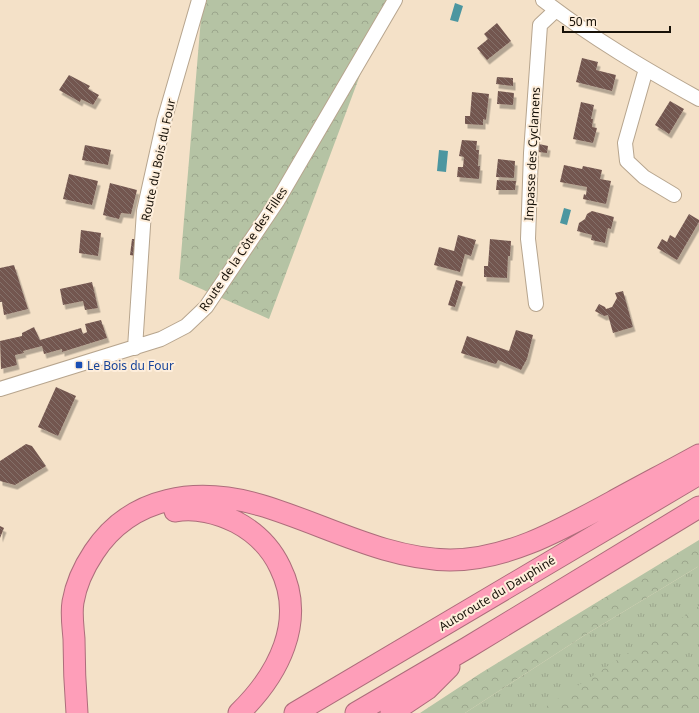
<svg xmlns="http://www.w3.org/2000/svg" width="699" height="713" font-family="'Noto Sans',sans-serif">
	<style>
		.grass { fill: url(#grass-tufts) }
		.forest { fill: url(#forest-crowns) }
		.water { fill: #4c96a0 }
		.building { fill: url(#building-back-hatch); filter: url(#shadow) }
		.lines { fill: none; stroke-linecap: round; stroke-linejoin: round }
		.minor-casing { stroke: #b7a58e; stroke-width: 16 }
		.highway-casing { stroke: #ad6d7b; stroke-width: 23 }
		.minor { stroke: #fff; stroke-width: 14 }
		.highway { stroke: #fe9eb9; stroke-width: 21 }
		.transit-dot { fill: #1a4fb4; stroke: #feeedb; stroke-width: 1.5 }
		.labels { text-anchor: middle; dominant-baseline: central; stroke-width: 4; stroke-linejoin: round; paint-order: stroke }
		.street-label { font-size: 12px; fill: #171108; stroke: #feeedb }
		.transit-label { font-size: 12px; fill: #164399; stroke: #feeedb; text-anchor: start }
	</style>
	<defs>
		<pattern id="grass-tufts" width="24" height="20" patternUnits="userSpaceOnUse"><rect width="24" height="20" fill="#b5c3a4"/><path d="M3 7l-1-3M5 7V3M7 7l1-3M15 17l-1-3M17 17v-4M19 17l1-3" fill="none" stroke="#9ba68c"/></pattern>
		<pattern id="forest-crowns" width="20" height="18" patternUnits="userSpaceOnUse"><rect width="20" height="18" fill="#b5c3a4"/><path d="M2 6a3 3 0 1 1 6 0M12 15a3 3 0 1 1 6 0" fill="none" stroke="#9ba68c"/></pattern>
		<pattern id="building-back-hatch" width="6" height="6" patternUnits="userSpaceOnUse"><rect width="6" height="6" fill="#735750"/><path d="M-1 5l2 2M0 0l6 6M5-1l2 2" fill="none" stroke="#846f69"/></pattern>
		<filter id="shadow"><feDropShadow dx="2.5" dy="4.5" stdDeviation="0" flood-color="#0004"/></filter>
	</defs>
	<rect width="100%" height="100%" fill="#f4e1c8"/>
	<path class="grass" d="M699,566v147h-234l120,-78z"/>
	<path class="forest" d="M194,0h194l-119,319 -90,-40 22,-261z
		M699,540v26l-114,69 -120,78h-45l61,-40z
		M699,606v28l-27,23 27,12v44h-163l147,-96z"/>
	<path class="water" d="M455,3l8,3 -5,16 -8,-2z
		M439,150l9,1 -2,21 -9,-1z
		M564,208l7,2 -4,15 -7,-2z"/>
	<path class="building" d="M497,23l14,18 -24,19 -10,-12 11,-9 -4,-5z
		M582,58l16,4 -2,8 20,5 -4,16 -36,-9z
		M69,75l21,11 -2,3 11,6 -6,10 -12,-6 -1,3 -21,-12z
		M497,77l16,1v8l-17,-2z
		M498,91l16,2 -1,12 -16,-1z
		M472,92l17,2 -3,26 -3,-1v6l-18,-1v-8h5z
		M670,101l14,8 -15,25 -14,-9z
		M581,102l13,3 -3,14h2l-1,8 5,1 -4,15 -20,-4z
		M462,140l15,1 -1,9h3l-1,16h2l-1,13 -22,-2 1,-10h5l1,-10 -5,-1z
		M539,144l9,2 -1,7 -9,-1z
		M85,145l26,5 -3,15 -26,-5z
		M498,159l17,2 -1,17 -18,-1z
		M564,165l18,4 1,-3 19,4 -2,9 11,2 -5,23 -23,-5 1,-5 2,1 1,-8 -27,-5z
		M69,174l29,7 -6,24 -29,-6z
		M497,180l19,1 -1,9h-19z
		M110,183l27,7 -6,24 -10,-1 -2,6 -16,-4z
		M592,211l22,6 -3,12 -3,-1 -3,15 -14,-3 1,-5 -15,-4 2,-8 6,-4 2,-5z
		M689,214l10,6v2l-22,38 -20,-12 5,-9 5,3 3,-7 5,3z
		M81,230l20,3 -3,23 -19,-3z
		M458,235l18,5 -5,16 -6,-2 -5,18 -26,-7 5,-18 15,4z
		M132,239h5l-1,17 -6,-1z
		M490,239l21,2 -1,15h-2l-1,22 -23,-1v-11h4z
		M14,265l14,44 -24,6 -2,-13h-2v-34z
		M456,280l7,2 -8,25 -7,-2z
		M92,282l6,26 -13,2 -2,-9 -20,4 -3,-16z
		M623,291l10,36 -20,6 -5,-18 -4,1 -9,-5 4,-7 6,3 1,2 6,-2 5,-9 -2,-5z
		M101,320l6,18 -45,14v-3l-18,5 -2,-8 -19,5 1,2 -9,2 2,10 -16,4 -1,-28 22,-5v-3l12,-6 6,13 41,-12 2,6 4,-2 -2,-8z
		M516,330l17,5 -6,24 -6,11 -23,-10 -2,4 -4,-1 -31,-10 6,-17 42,15z
		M56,387l20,9 -18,40 -20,-9z
		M26,444l6,2 14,20 -31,19 -15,-4v-20z
		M0,526l4,2 -4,10z"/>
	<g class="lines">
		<g class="minor-casing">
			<path id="minor" d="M543,0c49,38 102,69 156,99
				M646,69l-21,74 2,18 17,16 30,18
				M536,304l-8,-65 3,-86 9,-128 16,-15
				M135,348l9,-137 20,-90 35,-121
				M0,389l161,-50 25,-13 20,-19 72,-107 117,-200"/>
		</g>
		<g class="highway-casing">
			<path id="highway" d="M175,511c20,-4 43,2 61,11 19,10 35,26 44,45 27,54 -2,108 -41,146
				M77,713c-2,-25 -3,-49 -3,-74 -1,-13 -3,-25 -1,-37 3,-18 11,-35 21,-50 38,-57 103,-65 166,-47 62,18 123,54 190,55 58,0 112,-31 162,-58 29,-16 58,-31 87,-47
				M295,713l404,-239
				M356,713l111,-65 232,-141
				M391,713l36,-24 22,-22"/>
		</g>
		<use href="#minor" class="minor"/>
		<use href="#highway" class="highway"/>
	</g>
	<rect class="transit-dot" x="75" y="361" width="8" height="8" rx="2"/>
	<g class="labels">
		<g class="street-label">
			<text transform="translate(532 154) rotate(-87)">Impasse des Cyclamens</text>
			<text transform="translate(158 160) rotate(-78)">Route du Bois du Four</text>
			<text transform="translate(243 249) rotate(-56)">Route de la Côte des Filles</text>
			<text transform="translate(497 593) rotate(-31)">Autoroute du Dauphiné</text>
		</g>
		<g class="transit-label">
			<text x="87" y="365">Le Bois du Four</text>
		</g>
	</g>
	<path d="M563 26v6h107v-6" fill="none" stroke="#171108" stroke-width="2"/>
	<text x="569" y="26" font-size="12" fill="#171108" stroke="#feeedb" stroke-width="3" paint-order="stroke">50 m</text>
</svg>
